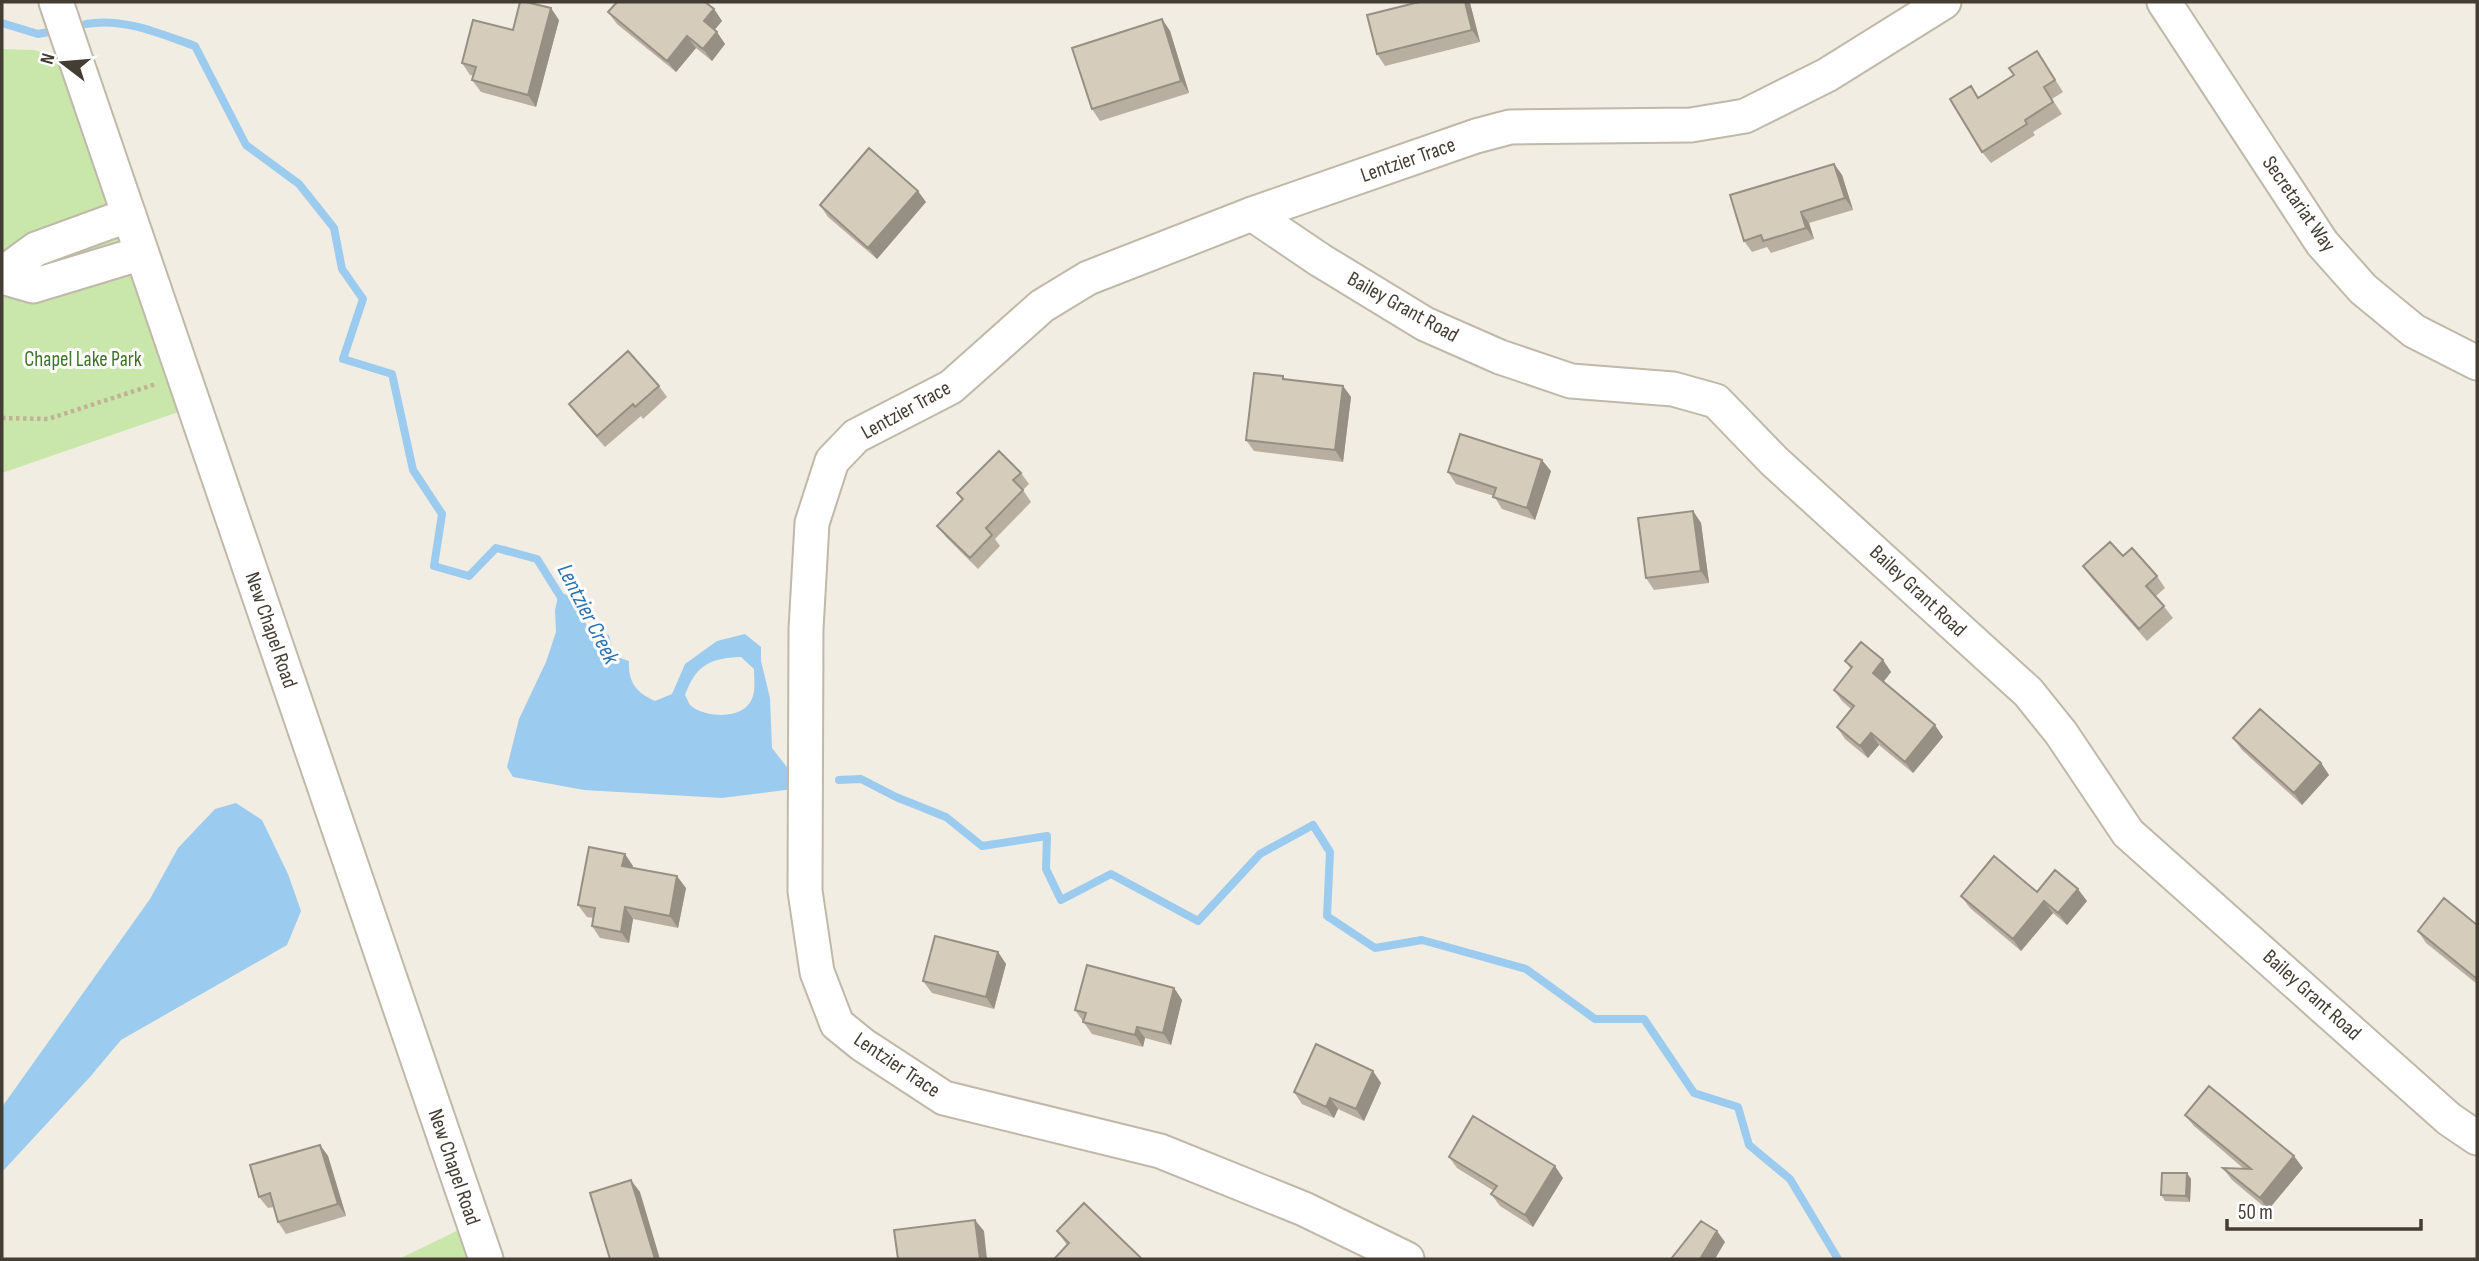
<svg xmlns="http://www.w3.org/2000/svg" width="2479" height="1261" font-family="'Sofia Sans Condensed',sans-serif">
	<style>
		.green { fill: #c9e7aa }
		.water { fill: #9ccbf0; fill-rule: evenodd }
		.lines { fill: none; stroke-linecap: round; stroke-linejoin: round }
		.stream { stroke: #9ccbf0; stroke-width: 8 }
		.minor-casing { stroke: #c0b8a8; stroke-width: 37 }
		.path { stroke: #bfb296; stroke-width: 4.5; stroke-dasharray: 3.5 3.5; stroke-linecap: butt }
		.minor { stroke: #fff; stroke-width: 33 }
		.wall { fill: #b8afa1 }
		.shaded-wall { fill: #968f83 }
		.building { fill: #d6ccbb; stroke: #968f83; stroke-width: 2 }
		.labels { text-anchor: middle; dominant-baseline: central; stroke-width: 6; stroke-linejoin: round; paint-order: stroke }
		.street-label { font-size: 21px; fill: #433d33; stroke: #fff }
		.park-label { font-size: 21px; fill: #417526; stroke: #fff }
		.water-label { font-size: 23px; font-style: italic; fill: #2c73af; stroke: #fff }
	</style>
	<rect width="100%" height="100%" fill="#f1ede2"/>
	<path class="green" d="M2,49l33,1 28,11 124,348 -185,64z
		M475,1222l13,37h-89z"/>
	<path class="water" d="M559,592l13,5 17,33 20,5 5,21 15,5c-1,21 7,31 26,40l17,-7 13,-30 32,-23 28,-7 16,13v14l9,37 2,50 21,27v14l-71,9 -138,-8 -71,-13 -6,-10 12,-48 27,-57 10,-30 -1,-22zM741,657l13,12c0,12 3,28 -7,37 -12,13 -44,11 -57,-1 -2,-3 -3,-7 -5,-10 11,-30 25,-37 56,-38z
		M236,803l26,17 26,54 13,37 -14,34 -166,95 -32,38 -87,94v-65l148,-208 28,-51 37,-39z"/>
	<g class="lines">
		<path class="stream" d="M2,23l36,11 16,-3
			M86,24c37,-7 75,10 109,22l51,99 53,39 35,44 8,41 21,30 -20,60 49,15 21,96 29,44 -8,52 35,10 27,-28 41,11 27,43
			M839,780l22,-1 35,18 50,20 36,29 65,-10 -1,33 15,31 50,-26 87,47 62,-67 53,-29 17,27 -3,64 48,32 47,-8 104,29 69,50h49l50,74 44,14 11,38 41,34 48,80"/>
		<g class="minor-casing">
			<path id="minor" d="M56,2l430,1257
				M2164,2l158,241 41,46 51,42 63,32
				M1252,214l68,46 105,64 75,33 71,24 102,8 43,12 58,60 254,231 33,41 67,100 321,286 28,19
				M2,274l34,-25 93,-34
				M2,277l31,9 109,-33
				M1407,1259l-103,-50 -144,-58 -216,-53 -81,-53 -26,-21 -20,-52 -12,-81 1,-262 6,-106 20,-62 24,-25 95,-49 91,-81 46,-28 164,-64 224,-78 34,-9 181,-2 54,-9 82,-41 117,-73"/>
		</g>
		<path class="path" d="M2,418l46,1 108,-35"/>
		<use href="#minor" class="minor"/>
	</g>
	<path class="wall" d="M1470,3l10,39 -95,24 -8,-12z
		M714,9l8,12 -8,9 11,14 -13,17 -16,-13 -20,24 -59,-48 -9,-12z
		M1162,19l8,12 19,62 -89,28 -8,-12z
		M559,20l-23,87 -55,-15 -9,-12 2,-4 -4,-1 -8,-12 51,-33z
		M2037,51l26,41 -11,7 10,15 -29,18 2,3 -44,28 -9,-11 -3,-54 35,-23z
		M1834,164l8,11 11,35 -44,13 5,16 -43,14 -4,-6 -15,5 -8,-11z
		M926,202l-49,57 -49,-42 -8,-12z
		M1283,376l2,3 58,7 8,11 -8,65 -89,-11 -8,-11z
		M659,386l8,11 -24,22 -2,-3 -36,31 -28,-32 -8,-11z
		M1551,471l-16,49 -33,-11 -8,-13 -38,-12 -8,-12z
		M1021,473l8,11 -6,6 8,12 -36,37 5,7 -22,23 -32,-32 -9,-11 25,-26 -5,-7z
		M1693,511l8,12 8,60 -55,7 -8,-12z
		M2123,556l34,20 8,12 -9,8 17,22 -26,23 -56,-64 -8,-11z
		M1883,660l8,12 -8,10 60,55 -30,36 -34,-28 -11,13 -23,-19 -8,-12 14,-18 -9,-8 -8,-11 17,-21 -6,-8z
		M2233,738l88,25 8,12 -27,30 -60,-55z
		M633,866v2l53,20 -8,40 -45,-9 -4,24 -29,-5 -8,-12 1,-8 -6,-1 -9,-12z
		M2037,892l50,9 -20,24 -14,-12 -32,38 -51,-43 -9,-12z
		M2477,925v59l-51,-41 -8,-12z
		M998,952l8,12 -12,45 -62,-16 -9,-12z
		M1174,988l8,12 -11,45 -26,-7 -2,9 -51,-13 -17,-24z
		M1381,1083l-17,38 -26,-12 -4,9 -32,-14 -8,-12z
		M2185,1115l118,53 -35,42 -36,-30 -9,-12 21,1 -50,-43z
		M320,1145l8,11 18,60 -60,18 -8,-12 -4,-15 -6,1 -9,-11z
		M1449,1157l114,21 -30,49 -33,-21 -9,-12 3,-3 -37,-23z
		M2191,1179l-1,23 -25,-1 -4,-6z
		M1057,1231l85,28 -75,-14z"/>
	<path class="shaded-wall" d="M1465,2l5,1 10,39 -8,-12z
		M551,8l8,12 -23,87 -8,-12z
		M714,9l8,12 -10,12 -8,-12z
		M1162,19l8,12 19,62 -8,-12z
		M717,32l8,12 -13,17 -9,-12z
		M687,36l9,12 -20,24 -9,-11z
		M1834,164l8,11 11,35 -8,-12z
		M918,191l8,11 -49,57 -9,-11z
		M1801,212l8,11 5,16 -8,-11z
		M1343,386l8,11 -8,65 -8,-12z
		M1542,460l9,11 -16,49 -8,-12z
		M1693,511l8,12 8,60 -8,-12z
		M1883,660l8,12 -10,13 -8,-12z
		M1935,725l8,12 -30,36 -8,-11z
		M1871,733l8,12 -11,13 -8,-12z
		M2321,763l8,12 -27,30 -8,-12z
		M625,854l8,12 -2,12 -9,-12z
		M677,876l9,12 -8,40 -8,-12z
		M2078,889l9,12 -20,24 -9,-12z
		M2044,901l9,12 -32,38 -8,-12z
		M625,907l8,12 -4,24 -8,-11z
		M998,952l8,12 -12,45 -8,-12z
		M1174,988l8,12 -11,45 -8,-12z
		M1137,1027l8,11 -2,9 -8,-12z
		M1373,1071l8,12 -17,38 -8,-12z
		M1330,1098l8,11 -4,9 -8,-11z
		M320,1145l8,11 18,60 -8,-12z
		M2294,1156l9,12 -35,42 -8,-12z
		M1555,1166l8,12 -30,49 -8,-12z
		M2187,1173l4,6 -1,23 -4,-6z
		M631,1180l9,12 20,67h-5z
		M975,1220l9,11 3,28h-7z
		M1717,1231l8,11 -10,17h-15z"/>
	<path class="building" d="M520,2h6l25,6 -23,87 -56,-15 4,-13 -14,-4 11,-43 40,10z
		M617,2h88l9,7 -10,12 13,11 -14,17 -16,-13 -20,25 -59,-49z
		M1419,2h46l7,28 -95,24 -10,-39z
		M1162,19l19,62 -89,28 -20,-61z
		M2037,51l18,29 -11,7 9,15 -28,18 2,4 -45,28 -32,-53 21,-13 7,12 36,-23 -5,-7z
		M869,148l49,43 -50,57 -48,-43z
		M1834,164l11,34 -44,14 5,16 -43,13 -2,-6 -17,6 -14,-46z
		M628,351l31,35 -24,21 -2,-3 -36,32 -28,-32z
		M1254,373l29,3v3l60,7 -8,64 -89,-10z
		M1460,434l82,26 -15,48 -34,-11 3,-9 -48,-16z
		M999,451l22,22 -8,7 10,10 -37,38 6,7 -22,23 -33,-32 26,-27 -6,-6z
		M1693,511l8,60 -55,7 -8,-60z
		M2110,542l13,14 9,-8 25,28 -11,10 18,20 -25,23 -56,-63z
		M1861,642l22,18 -10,13 62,52 -30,37 -34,-29 -11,13 -23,-19 17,-21 -20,-16 18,-23 -7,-6z
		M2260,709l61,54 -27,30 -61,-55z
		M589,847l36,7 -3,12 55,10 -7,40 -45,-9 -4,25 -29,-6 3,-18 -17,-3z
		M1994,856l43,36 18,-22 23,19 -20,24 -14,-12 -31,38 -52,-43z
		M2444,898l33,27v54l-59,-48z
		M935,936l63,16 -12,45 -63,-16z
		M1087,965l87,23 -11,45 -26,-6 -2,8 -52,-13 3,-9 -11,-3z
		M1316,1044l57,27 -17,38 -26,-11 -4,9 -32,-15z
		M2209,1086l85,70 -34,42 -37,-30 28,1 -66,-54z
		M1473,1116l82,50 -30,49 -34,-21 6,-8 -48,-29z
		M320,1145l18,59 -60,18 -8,-29 -11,4 -9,-32z
		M2162,1173h25l-1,23 -25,-1z
		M631,1180l24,79h-45l-20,-66z
		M1084,1203l58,56h-86l-1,-1 14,-15 -12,-12z
		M975,1220l5,39h-82l-4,-29z
		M1701,1221l16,10 -17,28h-29z"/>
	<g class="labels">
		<g class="street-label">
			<text transform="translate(1408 160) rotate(-19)">Lentzier Trace</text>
			<text transform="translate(2299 204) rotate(55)">Secretariat Way</text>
			<text transform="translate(1403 307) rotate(29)">Bailey Grant Road</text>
			<text transform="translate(906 410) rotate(-29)">Lentzier Trace</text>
			<text transform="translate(1918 591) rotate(43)">Bailey Grant Road</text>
			<text transform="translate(271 630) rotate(71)">New Chapel Road</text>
			<text transform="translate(2312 995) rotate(42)">Bailey Grant Road</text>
			<text transform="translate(897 1065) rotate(34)">Lentzier Trace</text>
			<text transform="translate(454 1167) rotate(71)">New Chapel Road</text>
		</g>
		<g class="park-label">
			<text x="83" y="359">Chapel Lake Park</text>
		</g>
		<g class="water-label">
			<text transform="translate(588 614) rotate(63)">Lentzier Creek</text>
		</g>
	</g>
	<rect width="2479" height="1261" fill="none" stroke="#433d33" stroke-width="7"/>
	<g transform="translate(63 63) rotate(286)" stroke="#ffffff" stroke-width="5" paint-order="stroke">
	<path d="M0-5L12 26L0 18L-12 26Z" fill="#433d33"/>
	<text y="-10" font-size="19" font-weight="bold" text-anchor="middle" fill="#433d33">N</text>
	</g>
	<path d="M2227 1219v10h194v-10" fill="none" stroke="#433d33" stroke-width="3.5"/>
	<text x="2238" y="1219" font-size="21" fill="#433d33" stroke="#ffffff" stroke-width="5" paint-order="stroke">50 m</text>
</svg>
